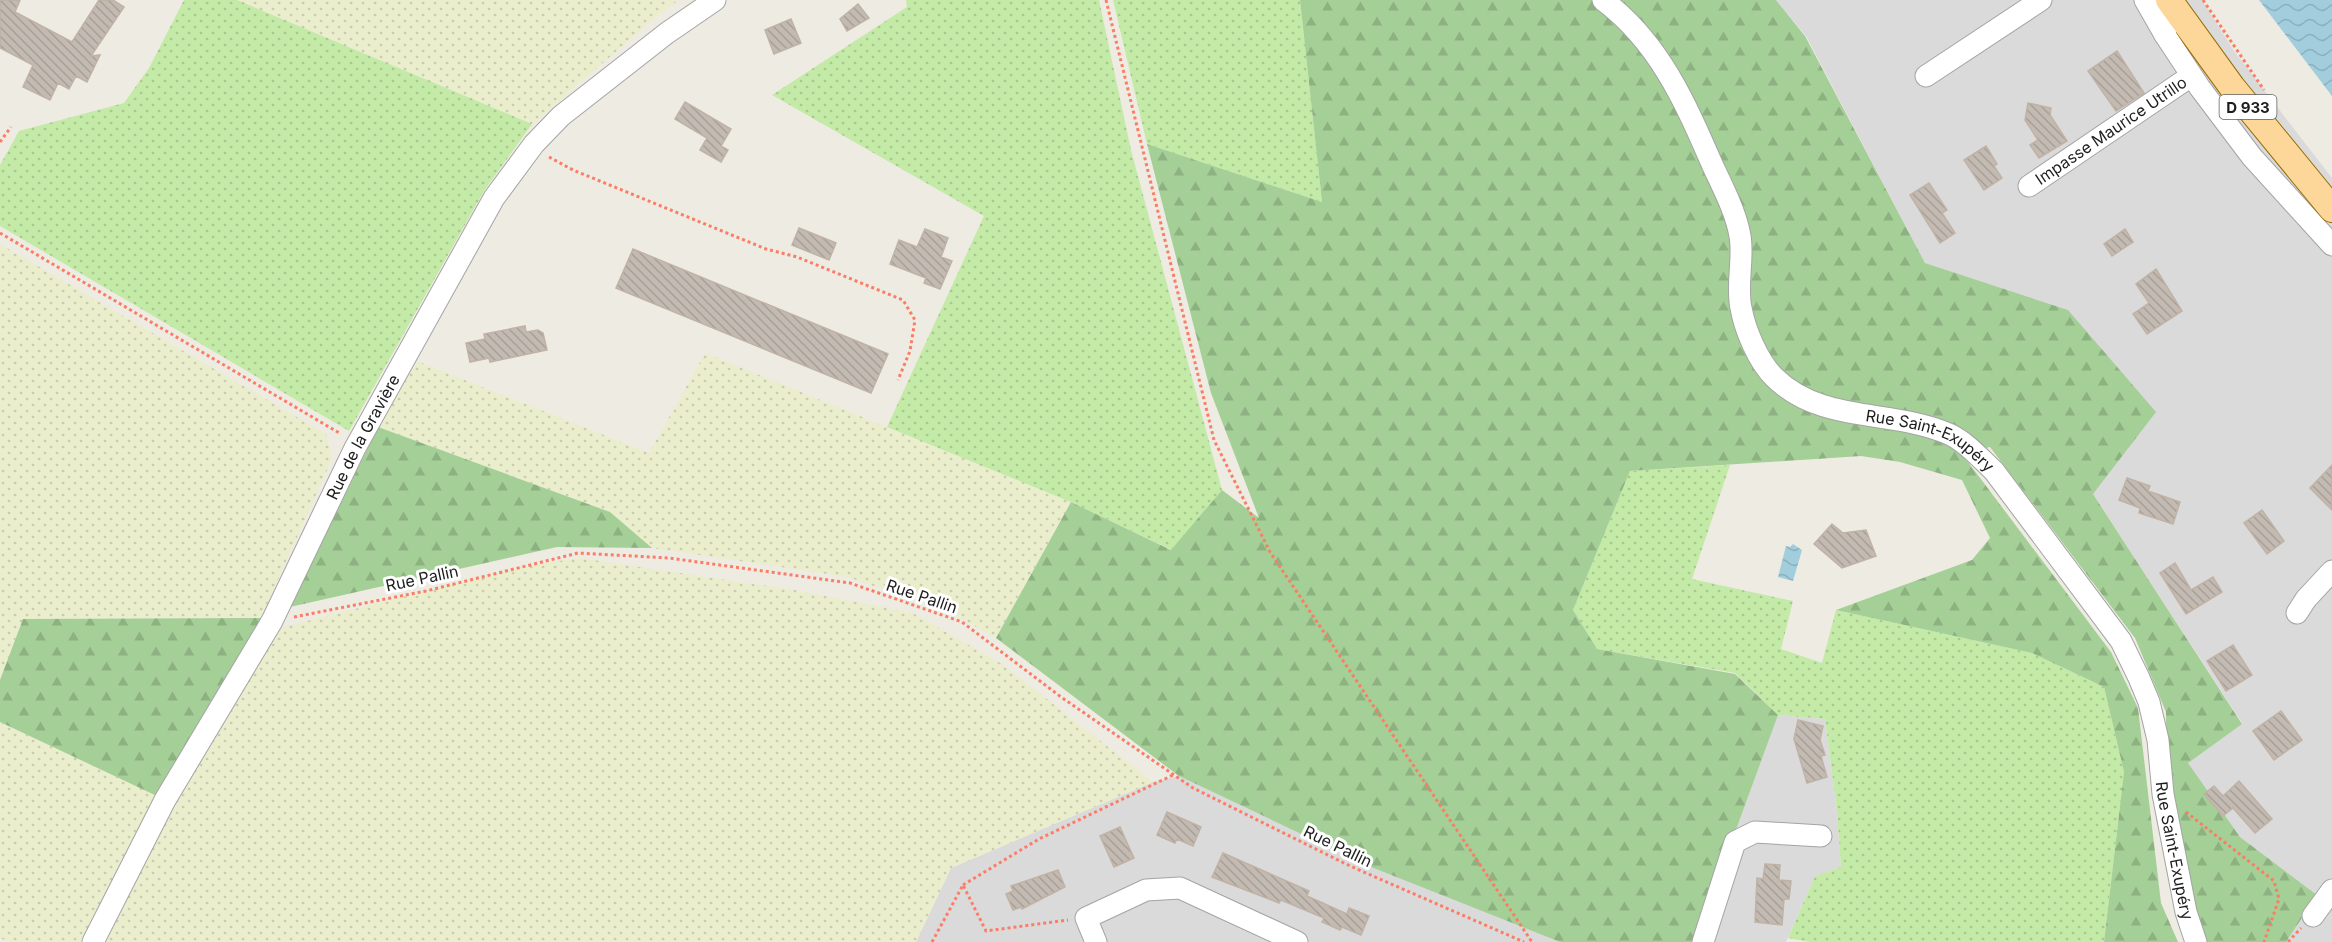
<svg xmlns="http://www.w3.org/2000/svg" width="2332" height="942" font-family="Inter,sans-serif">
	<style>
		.residential { fill: #dbdada }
		.farmland { fill: url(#farmland-dots) }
		.grass { fill: url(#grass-dots) }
		.forest { fill: url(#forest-firs) }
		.water { fill: url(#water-waves) }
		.building { fill: url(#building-back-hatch); stroke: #c0b2a5; stroke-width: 1.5 }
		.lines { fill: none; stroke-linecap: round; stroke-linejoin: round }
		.minor-casing { stroke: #a4a4a4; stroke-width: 23 }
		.major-casing { stroke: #966c00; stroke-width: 28 }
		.path { stroke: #fc7d66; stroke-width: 3; stroke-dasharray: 3 3; stroke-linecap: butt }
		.minor { stroke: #fff; stroke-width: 21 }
		.major { stroke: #fdd799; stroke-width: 26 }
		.labels { text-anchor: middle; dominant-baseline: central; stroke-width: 6; stroke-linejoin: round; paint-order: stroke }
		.shield { fill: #fff; stroke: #616161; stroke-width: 1.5 }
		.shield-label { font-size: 15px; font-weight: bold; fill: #1d1d1d }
		.street-label { font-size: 16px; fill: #1d1d1d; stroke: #fff }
	</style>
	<defs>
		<pattern id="farmland-dots" width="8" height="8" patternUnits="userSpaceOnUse" patternTransform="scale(1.5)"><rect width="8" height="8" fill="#eaeecd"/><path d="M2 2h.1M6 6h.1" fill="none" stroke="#c8ccb0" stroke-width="1.8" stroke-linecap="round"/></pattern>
		<pattern id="grass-dots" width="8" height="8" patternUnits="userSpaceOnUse" patternTransform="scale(1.5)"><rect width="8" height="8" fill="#c4eaa7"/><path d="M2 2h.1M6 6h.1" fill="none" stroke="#a8c88f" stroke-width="1.8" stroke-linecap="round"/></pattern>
		<pattern id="forest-firs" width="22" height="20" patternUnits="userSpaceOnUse" patternTransform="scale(1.5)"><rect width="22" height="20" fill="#a4cf96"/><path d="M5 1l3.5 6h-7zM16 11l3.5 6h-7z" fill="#8db181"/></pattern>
		<pattern id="water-waves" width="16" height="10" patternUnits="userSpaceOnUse" patternTransform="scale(1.5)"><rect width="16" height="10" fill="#a2cddd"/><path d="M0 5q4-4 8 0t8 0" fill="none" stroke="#8bb0bd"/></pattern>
		<pattern id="building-back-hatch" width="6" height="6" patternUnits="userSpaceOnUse" patternTransform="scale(1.5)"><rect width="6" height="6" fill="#c3bab2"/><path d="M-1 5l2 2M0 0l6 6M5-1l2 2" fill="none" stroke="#a79f99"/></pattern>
	</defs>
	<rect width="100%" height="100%" fill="#eeebe2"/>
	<path class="residential" d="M1776,0h426l32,51 98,127v764h-46l31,-47 -77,-58 -53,-74 55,-40 -149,-229 -25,-184 -143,-47 -119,-227z
		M1778,715l47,4 12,92 4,56 -26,9 -29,66h-91z
		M1179,776l192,91 189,75h-644l35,-74 202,-86z"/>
	<path class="farmland" d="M237,0h442l-16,11 -131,113z
		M0,244l326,190 6,25 -71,159 -238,1 -23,61z
		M705,353l366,149 -75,136 -43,-24 -105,-37 -196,-29 -42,-36 -232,-85 39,-66 232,92z
		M580,558l215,32 118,23 89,51 151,118 -202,86 -35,74h-814l67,-133 110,-181 251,-63z
		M0,722l157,74 -74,146h-74l-9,-4z"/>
	<path class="grass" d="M184,0h53l295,124 -48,67 -135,240 -349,-205v-61l19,-34 105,-28 25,-35z
		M906,0h193l32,150 91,340 -50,60 -101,-48 -184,-75 97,-211 -212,-121 135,-88z
		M1113,0h187l22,202 -175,-58z
		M1730,465l-38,114 101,22 -12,48 41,14 14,-53 196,43 72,34 20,85 -20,170h-294l-22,-4 27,-62 26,-9 -4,-56 -12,-92 -47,-4 -43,-42 -138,-24 -24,-39 57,-139z"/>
	<path class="forest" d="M1300,0h476l29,36 120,227 143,47 88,102 -63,82 149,230 -54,39 52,74 77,58 -31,47h-81l-19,-43 -19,-96 -1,-91 -31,-74 -145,-191 -28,7 149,198 27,56 23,195 17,39h-74l20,-170 -20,-85 -72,-34 -196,-43 136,-50 18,-22 -28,-58 -62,-18 -39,-6 -231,15 -57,139 24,39 138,25 43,41 -83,227h-135l-189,-75 -192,-91 -183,-138 75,-136 100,48 51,-60 37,28 -48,-125 -64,-249 175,58z
		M378,427l232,85 42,36 -95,-1 -267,60z
		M261,618l-104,178 -157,-74v-42l23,-61z"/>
	<path class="water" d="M2259,0h73v96z
		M1793,544l9,6 -9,31 -15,-4 8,-31 4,1z"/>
	<path class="building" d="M0,0h20l-5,12 57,30 27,-42h14l11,7 -33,49 9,-1 -13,27 -11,-6 -7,13 -11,-6 -8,17 -27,-13 10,-22 -33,-17z
		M858,4l11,14 -22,13 -7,-12z
		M791,19l10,24 -27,11 -9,-24z
		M2117,51l27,42 -28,18 -28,-40z
		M685,102l46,27 -10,17 7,4 -7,12 -21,-12 7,-12 -32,-19z
		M2028,103l23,5 -1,7 17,26 -28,17 -9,-13 8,-5 -13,-20z
		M1986,146l11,18 -3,2 8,12 -18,12 -20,-30z
		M1929,183l18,27 -5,3 13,20 -15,10 -30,-48z
		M799,228l37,15 -7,17 -37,-15z
		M925,229l23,9 -7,19 11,4 -12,28 -16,-6 2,-5 -36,-14 9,-24 18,7z
		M2125,229l8,13 -21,14 -8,-12z
		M633,249l255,105 -17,39 -255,-105z
		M2156,269l26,42 -35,23 -14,-20 16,-11 -13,-19z
		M525,326l1,6 12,-2 5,3 4,17 -57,12 -1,-4 -19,4 -4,-19 19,-4 -1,-5z
		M2332,465v45l-22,-22z
		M2127,478l23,8 -2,5 32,11 -7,22 -34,-11 1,-5 -21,-8z
		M2262,510l22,31 -17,13 -23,-31z
		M1832,524l11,9 23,-3 10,26 -34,12 -28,-24z
		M2175,563l16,27 22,-13 9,15 -36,22 -26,-41z
		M2233,645l19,30 -26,16 -19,-30z
		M2281,711l21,29 -28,20 -21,-29z
		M1798,720l25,6 -3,14 5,15 -4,1 6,21 -20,6 -13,-44z
		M2239,781l33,38 -17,14 -22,-25 -10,8 -19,-22 10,-8 9,10z
		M1167,812l34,15 -8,19 -16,-7 -2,4 -18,-8z
		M1120,827l14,31 -20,9 -14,-31z
		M1223,853l86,38 -2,5 40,18 2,-6 20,8 -8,19 -19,-8 -2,3 -18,-8 2,-4 -43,-18 -2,3 -67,-26z
		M1765,864l15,1 -1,15 12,1 -2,18h-5l-2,26 -27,-3 2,-44 6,1z
		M1058,870l7,17 -43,22 -1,-2 -8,3 -7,-16 7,-3 -2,-5z"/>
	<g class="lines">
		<g class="minor-casing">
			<g id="minor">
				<path id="s1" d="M1603,0c56,42 82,102 109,164 10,22 24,48 28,72 4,23 -4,49 1,72 4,22 17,53 33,69 47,47 118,32 175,57 17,8 31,24 45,37l127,170 18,37 10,24 9,38 5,54 23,118 10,30"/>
				<path d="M2145,0l20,35"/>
				<path d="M2171,3l-6,32 35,53 52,69 80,88"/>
				<path d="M1926,76l115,-76"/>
				<path id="s2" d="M2029,186l162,-110"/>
				<path d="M2297,613l9,-14 26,-28"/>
				<path d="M2313,916l19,-26"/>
				<path id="s3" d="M93,942l72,-142 107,-179 83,-173 139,-250 40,-54 27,-28 106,-83 48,-33"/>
				<path d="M1096,942l-10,-24 60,-28 34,-2 117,54"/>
				<path d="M1703,942l32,-100 20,-10 66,4"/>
			</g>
		</g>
		<g class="major-casing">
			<path id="major" d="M2169,0l63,87 100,122"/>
		</g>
		<path class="path" d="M1106,0l108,440 56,112 262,390
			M2203,0l61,90
			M0,142l11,-15
			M549,157l24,13 193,79 31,8 106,43 12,20 -5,31 -12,29
			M0,233l341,201
			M294,617l132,-26 152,-38 91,5 181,25 112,39 99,75 132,91 157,78 174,76
			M2186,812l88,69 5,18 -15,43
			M963,885l76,-46 134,-64
			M932,942l31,-57 23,46 82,-11
			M2288,942l13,-14"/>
		<use href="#minor" class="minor"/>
		<use href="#major" class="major"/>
	</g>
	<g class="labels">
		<rect class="shield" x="2219.5" y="95" width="57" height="24" rx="4.5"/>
		<g class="shield-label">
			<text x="2248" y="107">D 933</text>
		</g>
		<g class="street-label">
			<text stroke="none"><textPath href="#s2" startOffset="99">Impasse Maurice Utrillo</textPath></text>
			<text stroke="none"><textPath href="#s3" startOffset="573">Rue de la Gravière</textPath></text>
			<text stroke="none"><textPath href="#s1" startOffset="598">Rue Saint-Exupéry</textPath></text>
			<text transform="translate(422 578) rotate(-12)">Rue Pallin</text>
			<text transform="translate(922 596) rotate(19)">Rue Pallin</text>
			<text transform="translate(1338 846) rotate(26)">Rue Pallin</text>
			<text stroke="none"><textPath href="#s1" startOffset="1102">Rue Saint-Exupéry</textPath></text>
		</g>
	</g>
</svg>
